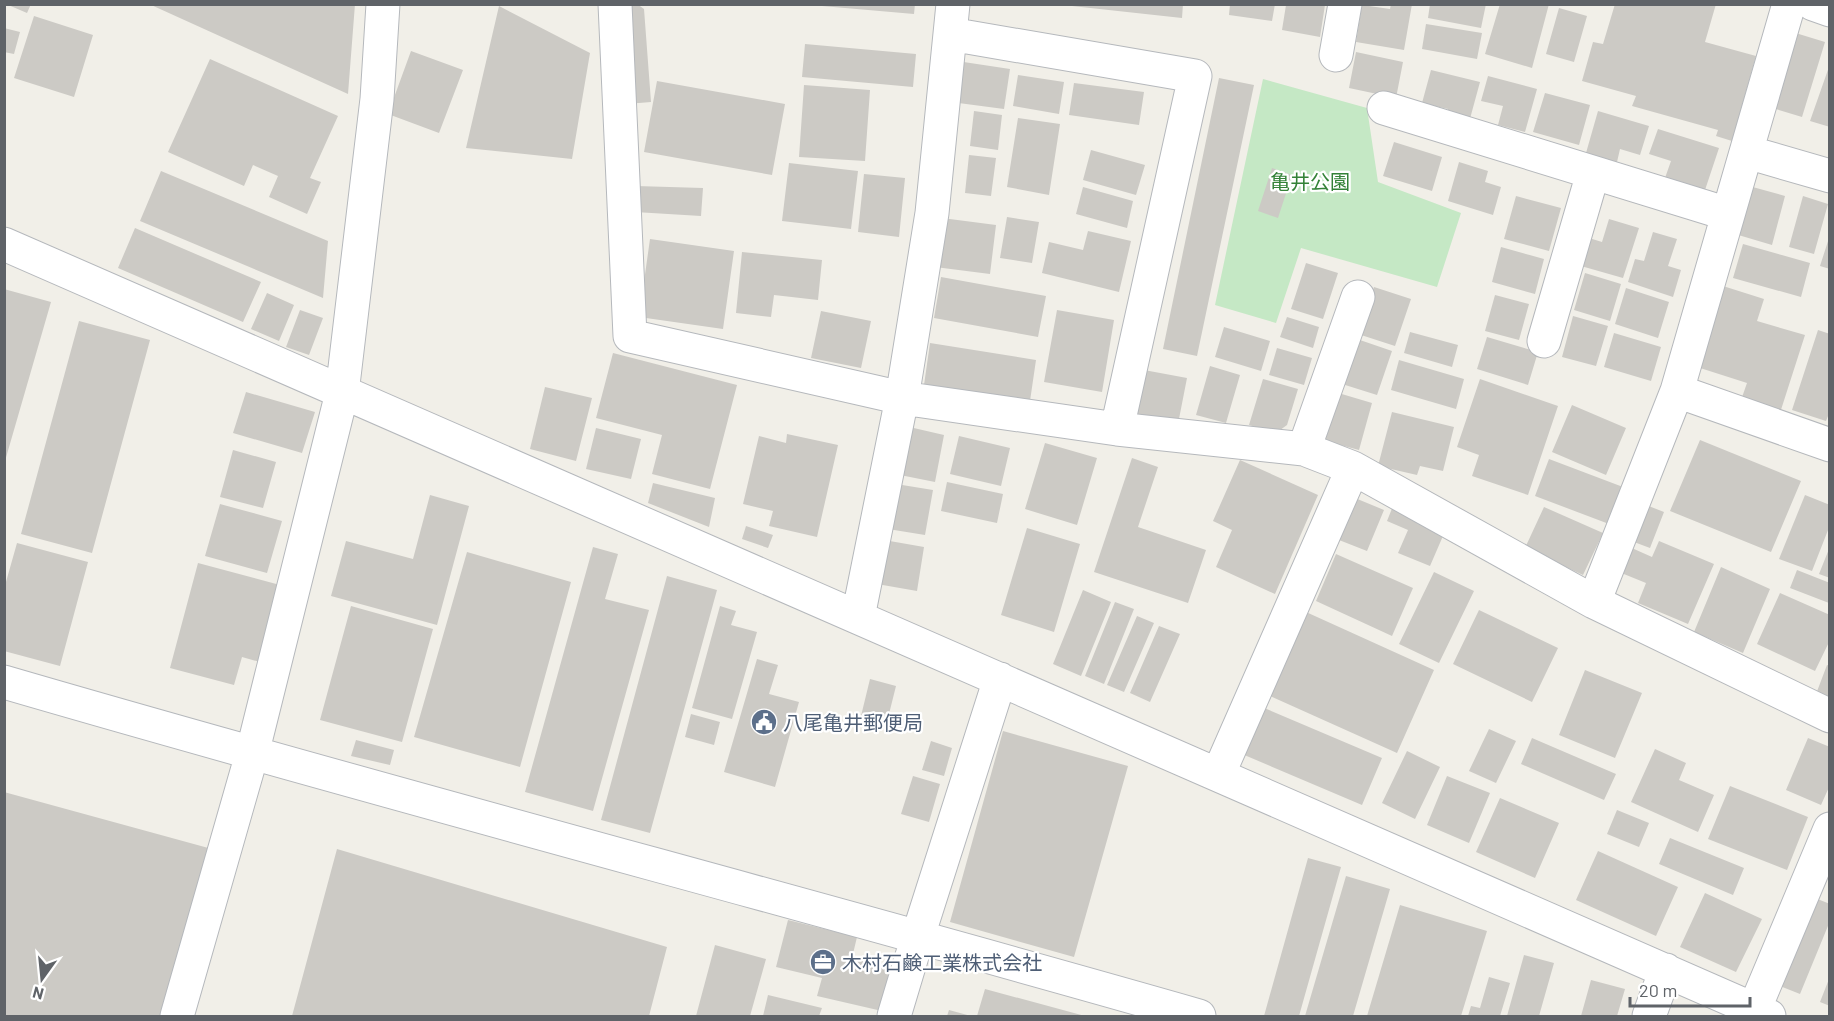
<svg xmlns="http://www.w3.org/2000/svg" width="1834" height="1021" font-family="Barlow,'Noto Sans JP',sans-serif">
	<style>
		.green { fill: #c5e8c5 }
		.building { fill: #cccac5 }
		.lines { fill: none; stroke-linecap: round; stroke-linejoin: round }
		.minor-casing { stroke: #b5b8bc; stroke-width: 35 }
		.minor { stroke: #fff; stroke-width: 33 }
		.labels { text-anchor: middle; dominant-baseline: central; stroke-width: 4.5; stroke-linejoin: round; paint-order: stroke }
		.park-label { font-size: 20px; fill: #348238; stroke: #fff }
		.service-label { font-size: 20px; fill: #4e5e75; stroke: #fff; text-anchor: start }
	</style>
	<rect width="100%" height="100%" fill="#f1efe8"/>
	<path class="green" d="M1263,79l104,29 11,74 83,31 -24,74 -136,-39 -25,75 -61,-18z"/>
	<path class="building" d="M6,4h25l-4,9z
		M149,4h206l-7,90z
		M619,4h18l7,5 7,93 -24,2z
		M822,4h93l-1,10 -92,-8z
		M1072,4h111l-1,14 -110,-12z
		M1230,4h45l-3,17 -43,-6z
		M1391,4h21l-8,46 -48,-8 6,-37 28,4z
		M1430,4h56l-5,24 -53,-10z
		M1500,4h49l-17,64 -47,-14z
		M1615,4h101l-11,38 51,14 -24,85 -16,-5 2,-6 -86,-24 4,-10 -54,-15 11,-39 10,2z
		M1286,5h39l-5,32 -38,-7z
		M499,6l91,47 -18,106 -106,-11z
		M1559,8l28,8 -13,46 -28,-8z
		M34,16l59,19 -19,62 -60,-19z
		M1426,24l56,9 -5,26 -55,-10z
		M4,28l16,4 -6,22 -10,-2z
		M1789,31l36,11 -23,75 -36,-11z
		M805,44l111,10 -3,33 -111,-10z
		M411,51l52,19 -24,63 -51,-19z
		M1356,52l47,10 -7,36 -47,-10z
		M210,59l128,57 -28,62 11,4 -14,32 -38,-17 9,-21 -25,-11 -9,21 -76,-34z
		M957,61l53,8 -6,40 -53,-7z
		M1830,64v63l-20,-6z
		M1431,70l49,12 -12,44 -22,-5 2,-12 -26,-6z
		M1018,75l46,7 -5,32 -46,-8z
		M1488,76l49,13 -12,43 -27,-7 5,-19 -22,-5z
		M1219,78l35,7 -57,271 -34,-7z
		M657,81l128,23 -13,71 -128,-23z
		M1074,83l70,9 -5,33 -70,-10z
		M804,85l66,5 -5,71 -66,-4z
		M1545,93l45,12 -11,40 -46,-13z
		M974,111l28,4 -4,35 -28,-4z
		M1598,111l51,15 -9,29 -20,-6 -3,13 -31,-9z
		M1018,118l42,6 -11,71 -42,-8z
		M1658,129l61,19 -14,42 -40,-12 6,-17 -22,-7z
		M1394,142l48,15 -10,34 -49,-15z
		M1091,150l54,15 -9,30 -53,-15z
		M969,155l27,3 -5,38 -26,-3z
		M1459,162l29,9 -3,11 16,5 -8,28 -45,-14z
		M789,163l69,8 -7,58 -69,-8z
		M1272,168l20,7 -14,43 -20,-7z
		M161,171l167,70 -5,57 -183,-77z
		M864,174l41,4 -6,59 -41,-5z
		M636,186l67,2 -2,28 -66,-4z
		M1749,186l36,10 -13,49 -37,-11z
		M1083,187l50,14 -6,27 -51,-14z
		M1516,196l45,12 -12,43 -45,-12z
		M1803,196l25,8 -14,50 -25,-7z
		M1007,217l32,5 -7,41 -32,-5z
		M942,218l54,7 -6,49 -55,-7z
		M1609,219l30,9 -16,50 -42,-12 8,-28 13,4z
		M135,228l126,54 -18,40 -125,-54z
		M1088,231l43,10 -12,51 -77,-19 7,-31 34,8z
		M1653,232l24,7 -9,27 13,4 -8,27 -45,-15 7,-23 9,2z
		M1829,238h1v31l-10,-3z
		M650,239l84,12 -11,78 -84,-12z
		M1743,244l67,19 -9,34 -68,-19z
		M1501,247l43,12 -9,35 -43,-12z
		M742,252l80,8 -4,40 -44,-5 -3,22 -35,-4z
		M1306,263l32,10 -15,46 -32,-10z
		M1585,273l36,11 -11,37 -36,-11z
		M941,277l105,19 -8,41 -104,-19z
		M1723,286l41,13 -7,22 48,14 -26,81 -39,-13 7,-20 -50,-16z
		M1374,287l37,12 -16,47 -37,-12z
		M1626,288l43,14 -11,36 -43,-14z
		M4,289l47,13 -46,159h-1z
		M267,293l27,12 -15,36 -28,-12z
		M1495,295l34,9 -10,36 -34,-9z
		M300,310l23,8 -14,37 -23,-8z
		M1057,310l57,10 -12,72 -58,-10z
		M821,311l50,10 -10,47 -50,-10z
		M1573,316l35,10 -12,40 -34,-9z
		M1287,317l32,10 -6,21 -33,-11z
		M79,321l71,19 -58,213 -71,-19z
		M1224,327l46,14 -9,30 -46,-14z
		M1818,330l12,4v77l-4,10 -34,-11z
		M1410,332l48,13 -6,22 -48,-14z
		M1614,333l47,14 -10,34 -47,-14z
		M1487,337l51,15 -10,33 -51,-16z
		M1357,339l35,12 -15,44 -35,-11z
		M930,343l106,17 -6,41 -106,-16z
		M1277,348l35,10 -8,27 -35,-10z
		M613,353l124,32 -27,104 -58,-15 10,-39 -66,-17z
		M1399,360l65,19 -8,30 -65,-19z
		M1210,366l30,9 -14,48 -30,-8z
		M1144,370l43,8 -9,46 -44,-9z
		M1263,379l35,10 -11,36 -11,8 -27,-8z
		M1480,379l78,27 -30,89 -56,-19 7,-21 -22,-8z
		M545,387l47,11 -16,63 -46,-12z
		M246,392l69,20 -13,41 -69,-20z
		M1335,392l37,11 -13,47 -37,-10z
		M1572,405l54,23 -20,47 -54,-23z
		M1392,412l62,15 -11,44 -23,-5 -3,9 -39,-9z
		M905,426l39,9 -9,47 -40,-8z
		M596,428l45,11 -10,40 -45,-10z
		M787,434l51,11 -21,92 -48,-11 4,-15 -30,-7 16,-68 27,7z
		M959,436l51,12 -9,38 -51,-12z
		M1700,440l101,41 -30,71 -101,-41z
		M1045,443l52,15 -20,67 -52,-16z
		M233,450l43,12 -13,46 -43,-11z
		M1132,458l26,9 -20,60 68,23 -18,53 -94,-31z
		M1549,459l74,28 -14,37 -74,-28z
		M1240,460l78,35 -43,99 -59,-27 16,-37 -19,-9z
		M947,482l56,12 -6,29 -56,-12z
		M653,483l62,15 -6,29 -61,-24z
		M896,484l37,6 -8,45 -37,-6z
		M430,495l39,11 -32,119 -106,-29 15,-55 67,18z
		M1805,495l25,10v20l-18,46 -33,-12z
		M1355,498l29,12 -17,41 -28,-11z
		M1641,503l23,9 -14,36 -24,-9z
		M220,504l62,17 -15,52 -62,-17z
		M1393,506l53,23 -16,37 -32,-13 10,-23 -21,-9z
		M1544,507l59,26 -20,42 -58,-27z
		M746,526l27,9 -5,13 -26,-9z
		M1027,528l53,16 -26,88 -53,-17z
		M884,540l40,7 -7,44 -40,-7z
		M1659,541l55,23 -26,60 -50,-21 8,-20 -32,-13 11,-25 27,12z
		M17,543l71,19 -28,104 -56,-15v-62z
		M593,547l25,7 -13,45 44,11 -56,201 -68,-19z
		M1829,549h1v29l-11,-4z
		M467,552l104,30 -51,185 -106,-30z
		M1336,554l77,34 -21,48 -76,-35z
		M198,563l82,22 -20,77 -18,-5 -8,28 -64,-17z
		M1721,567l49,22 -27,64 -49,-21z
		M1797,570l33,13 -1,20 -39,-15z
		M1434,572l40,19 -35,72 -40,-19z
		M667,576l50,14 -67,243 -49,-13z
		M1083,590l28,12 -30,74 -28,-12z
		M1780,593l50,22v25l-15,31 -58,-27z
		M1115,602l19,7 -30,75 -19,-8z
		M351,606l82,23 -31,113 -82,-22z
		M720,606l16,5 -5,14 26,7 -25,87 -40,-11z
		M1479,610l79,38 -26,54 -79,-38z
		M1306,612l128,58 -37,83 -129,-58z
		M1137,616l17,7 -30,69 -17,-7z
		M1159,626l21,8 -30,68 -20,-9z
		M757,659l21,6 -9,29 30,8 -24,85 -51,-15z
		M1827,665l3,1v42l-17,-6z
		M1585,670l57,23 -27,65 -56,-23z
		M870,679l26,7 -9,36 -26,-6z
		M1262,707l120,51 -20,47 -120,-51z
		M691,714l29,8 -6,23 -29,-8z
		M1489,729l27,12 -20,42 -27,-12z
		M1003,731l125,35 -54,191 -124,-35z
		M1532,738l84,36 -12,26 -83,-36z
		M1808,738l22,9v38l-9,20 -35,-15z
		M356,740l38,10 -4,15 -39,-9z
		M931,741l21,7 -8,28 -22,-6z
		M1655,749l31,14 -7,17 35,15 -16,37 -67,-30z
		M1407,751l33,16 -25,52 -33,-16z
		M913,776l27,8 -11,38 -28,-8z
		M1447,776l43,17 -21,50 -42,-18z
		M1730,786l78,31 -21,53 -79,-31z
		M4,792l208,57 -46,167h-162z
		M1500,798l59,25 -24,55 -59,-26z
		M1617,810l32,13 -10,24 -32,-13z
		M1670,838l74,30 -11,27 -74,-31z
		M337,849l330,98 -18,69h-357z
		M1598,851l80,36 -22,49 -80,-36z
		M1308,858l33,9 -42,149h-35z
		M1346,876l44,13 -37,127h-48z
		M1705,893l57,26 -26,53 -56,-25z
		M1810,896l20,8v17l-30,73 -25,-10z
		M1400,905l87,26 -26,85h-94z
		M788,920l69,17 -5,21 41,11 -11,42 -65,-15 5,-18 -46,-11z
		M715,945l51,14 -16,57h-54z
		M1524,955l30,8 -15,53h-32z
		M1489,977l21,6 -10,33h-32l3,-10 9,2z
		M1829,979h1v27l-10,-4z
		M1591,980l34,9 -8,27h-36z
		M985,989l100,27h-108z
		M768,995l54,13 -3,8h-56z
		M949,1010l22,6h-24z"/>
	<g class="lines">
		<g class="minor-casing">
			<path id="minor" d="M615,4l15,332 272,62 215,31 187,20 49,19 241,134 236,114
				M1813,4l17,6
				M950,34l245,42 -78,353
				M1336,55l9,-51
				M1384,108l344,106
				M1747,152l83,24
				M4,244l1765,772
				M1544,341l49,-168
				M1677,391l153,54
				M1304,449l54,-152
				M1594,602l83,-211 112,-387
				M858,617l44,-219 30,-185 21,-209
				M4,682c397,116 797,220 1195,334
				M1218,775l135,-307
				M1754,1010l76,-181
				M177,1016l75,-262 90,-361 35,-294 6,-95
				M894,1016l24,-80 82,-257
				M1649,1016l17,-46"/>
		</g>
		<use href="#minor" class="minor"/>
	</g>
	<defs>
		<g id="civic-disc" transform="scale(1.35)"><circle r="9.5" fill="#5c6f8a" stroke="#fff"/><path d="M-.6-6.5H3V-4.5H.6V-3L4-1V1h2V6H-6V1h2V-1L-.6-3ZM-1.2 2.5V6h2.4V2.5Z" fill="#fff"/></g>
		<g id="office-disc" transform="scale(1.35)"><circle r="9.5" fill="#5c6f8a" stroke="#fff"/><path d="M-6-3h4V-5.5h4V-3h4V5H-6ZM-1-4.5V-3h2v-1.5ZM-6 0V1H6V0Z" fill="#fff"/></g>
	</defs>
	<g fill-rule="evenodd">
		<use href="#civic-disc" x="764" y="722"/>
		<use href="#office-disc" x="823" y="962"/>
	</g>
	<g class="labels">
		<g class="park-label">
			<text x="1310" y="181">亀井公園</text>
		</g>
		<g class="service-label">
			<text x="783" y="722">八尾亀井郵便局</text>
			<text x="842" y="962">木村石鹸工業株式会社</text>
		</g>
	</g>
	<rect width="1834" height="1021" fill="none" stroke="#5f6368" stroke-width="12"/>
	<g transform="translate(42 979) rotate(195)" stroke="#ffffff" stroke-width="4.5" paint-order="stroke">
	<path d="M0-4.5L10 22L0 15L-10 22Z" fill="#5f6368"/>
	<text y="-9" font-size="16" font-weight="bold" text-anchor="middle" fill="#5f6368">N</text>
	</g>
	<path d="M1630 997v9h120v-9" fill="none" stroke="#5f6368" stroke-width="3"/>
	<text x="1639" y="997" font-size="18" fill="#5f6368" stroke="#ffffff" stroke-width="4.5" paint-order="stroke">20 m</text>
</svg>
